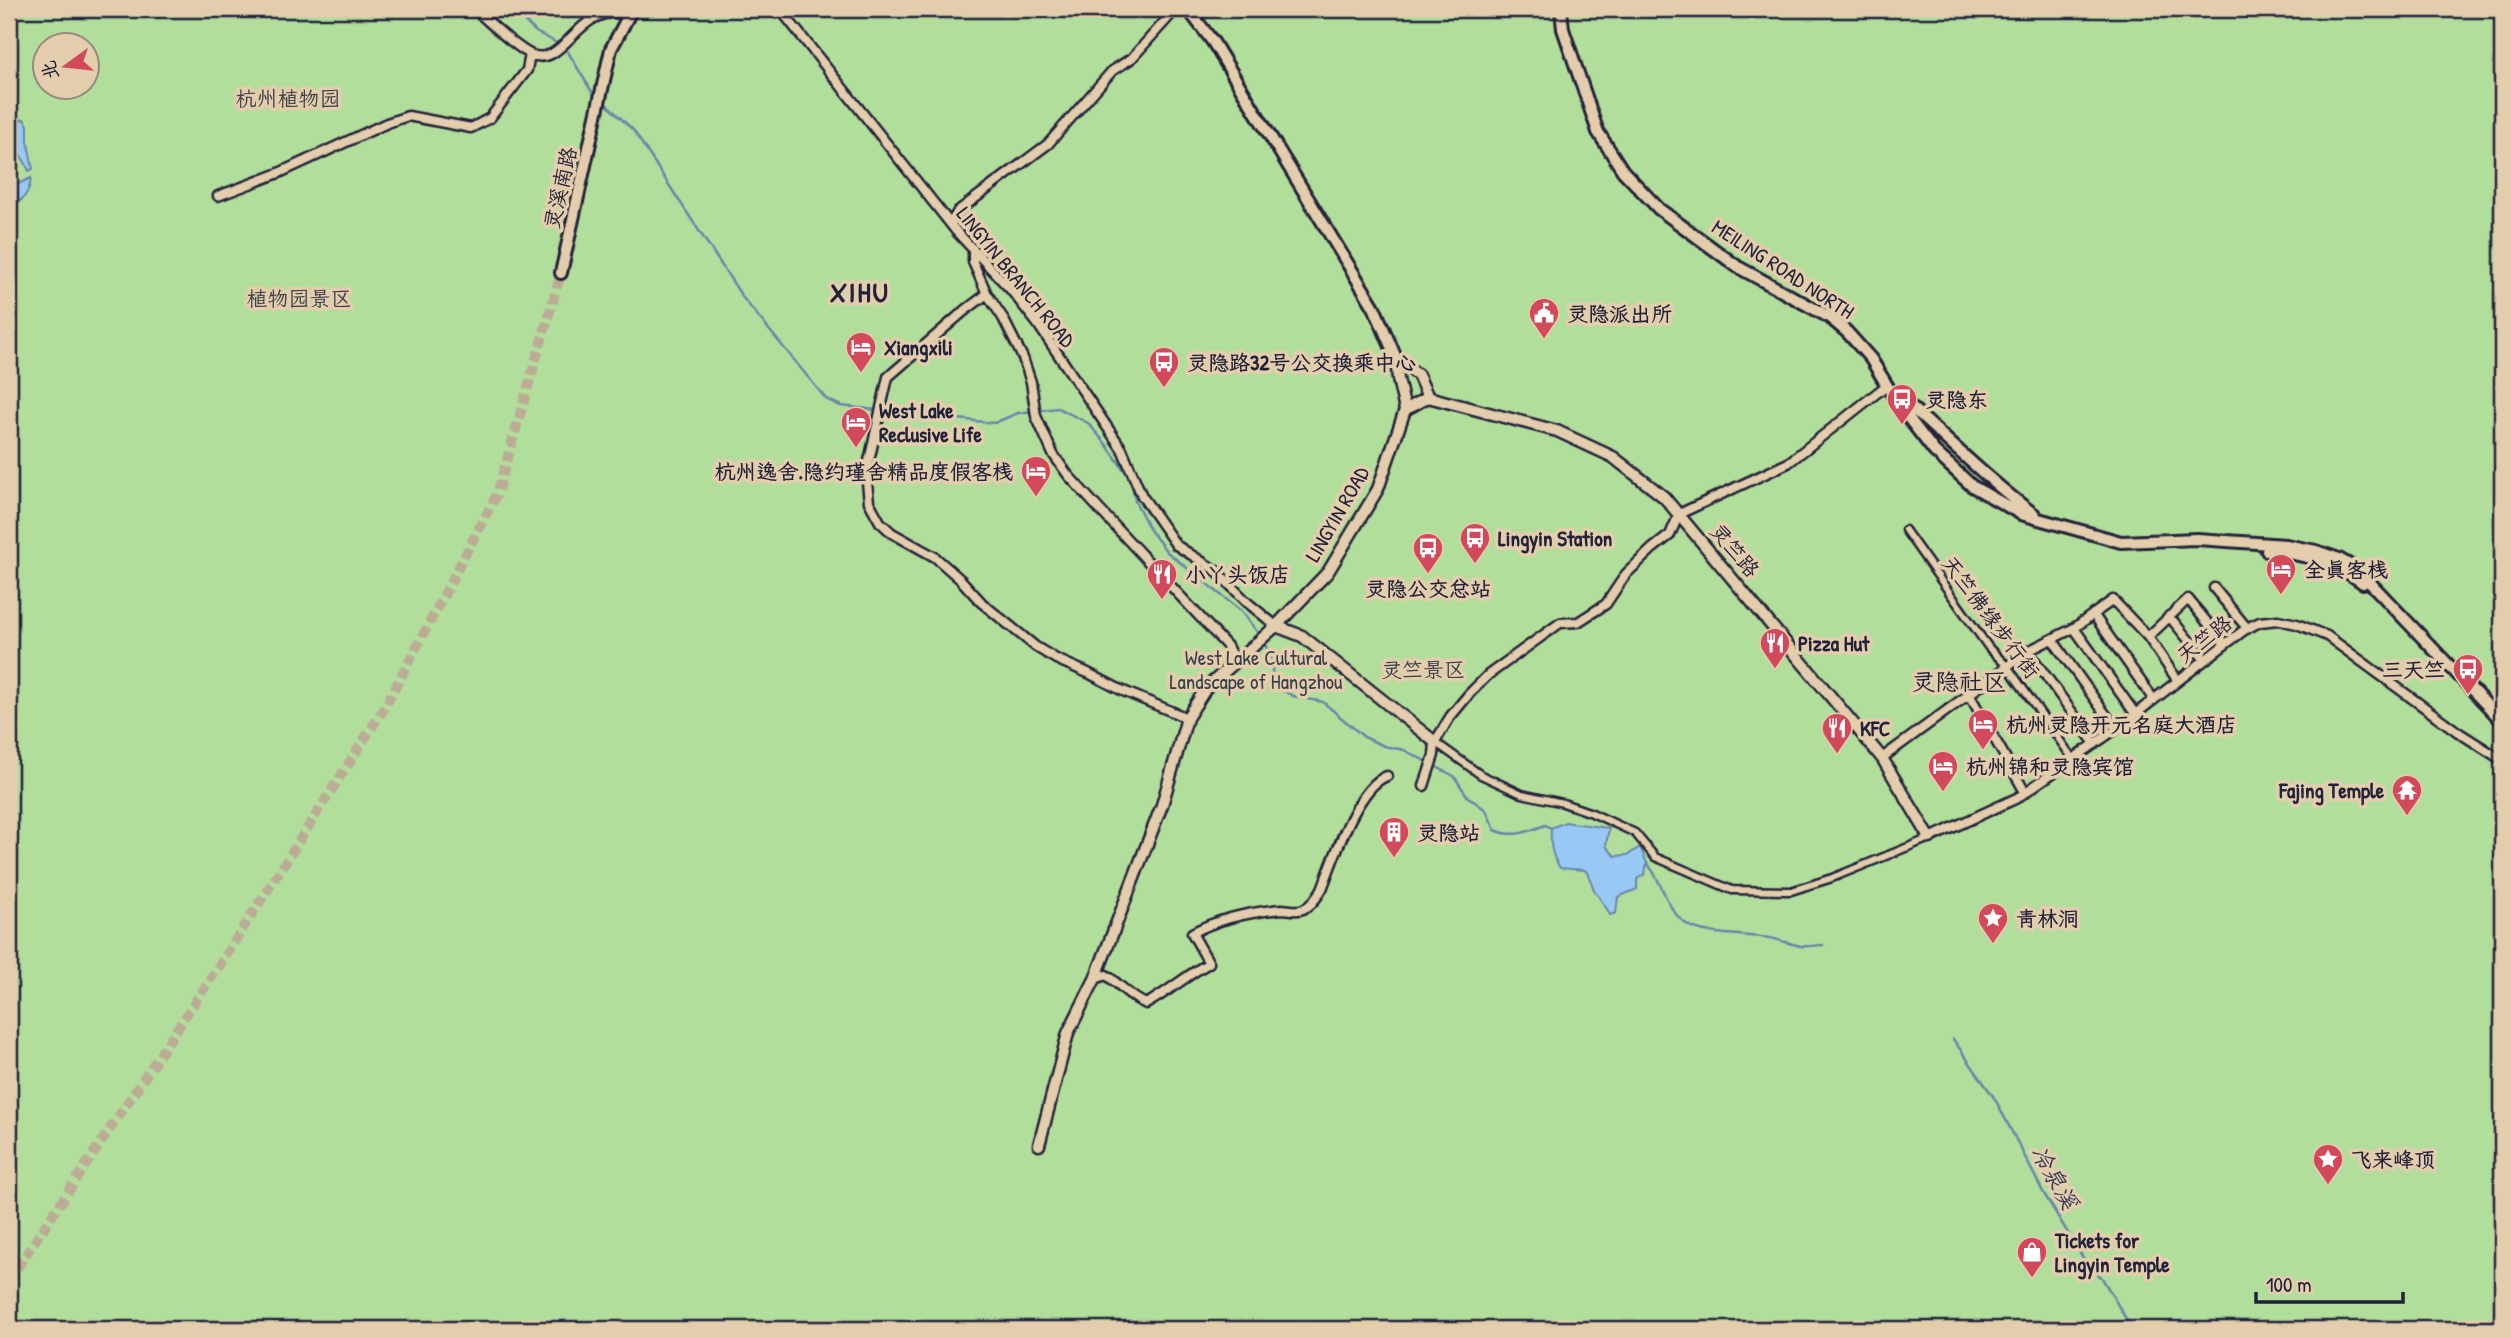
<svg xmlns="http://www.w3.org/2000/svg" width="2511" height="1338" font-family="'Patrick Hand','LXGW WenKai TC',sans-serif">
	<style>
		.green { fill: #b2de9c; stroke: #6a806c; stroke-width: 2; fill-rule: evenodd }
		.water { fill: #98c9f4; stroke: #6986aa; stroke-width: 2 }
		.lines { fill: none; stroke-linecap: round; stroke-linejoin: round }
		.stream { stroke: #6986aa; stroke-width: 2.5 }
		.secondary-tunnel { stroke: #bcab95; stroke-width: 10; stroke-dasharray: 10 5; stroke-linecap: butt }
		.pedestrian-casing { stroke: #22223b; stroke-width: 11 }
		.minor-casing { stroke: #22223b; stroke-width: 13 }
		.tertiary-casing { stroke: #22223b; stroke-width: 15 }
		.secondary-casing { stroke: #22223b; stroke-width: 16 }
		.pedestrian { stroke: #e3cdac; stroke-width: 6 }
		.minor { stroke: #e3cdac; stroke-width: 8 }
		.tertiary { stroke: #e3cdac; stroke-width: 10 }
		.secondary { stroke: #e3cdac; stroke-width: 10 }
		.labels { text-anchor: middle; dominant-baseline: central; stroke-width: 7; stroke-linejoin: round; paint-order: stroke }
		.park-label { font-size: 21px; fill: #383e4a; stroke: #e3cdac }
		.street-label { font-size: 21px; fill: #22223b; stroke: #e3cdac }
		.poi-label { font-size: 21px; font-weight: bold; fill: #22223b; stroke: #e3cdac; text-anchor: start }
		.water-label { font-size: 23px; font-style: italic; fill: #343b57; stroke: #e3cdac }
		.quarter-label { font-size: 24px; fill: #22223b; stroke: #e3cdac }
		.district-label { font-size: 28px; font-weight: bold; letter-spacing: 2px; fill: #22223b; stroke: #e3cdac }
	</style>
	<rect width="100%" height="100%" fill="#e3cdac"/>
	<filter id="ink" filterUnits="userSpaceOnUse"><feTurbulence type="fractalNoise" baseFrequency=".0143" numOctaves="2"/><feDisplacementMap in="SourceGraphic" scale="14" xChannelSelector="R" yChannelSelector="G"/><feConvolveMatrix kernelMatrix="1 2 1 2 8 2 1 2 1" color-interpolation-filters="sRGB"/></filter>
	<g filter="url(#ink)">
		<path class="green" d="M9,9h2493v1320h-2493zM46,46h42v42h-42z"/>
		<path class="water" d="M24,119l4,6v18l5,26 -4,2c-4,-9 -9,-22 -20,-20v-29z
			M31,178c-1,13 -9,27 -22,27v-25l7,5z
			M1565,822l44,6 -3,18 9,10 13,-1 12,-8 7,16 -2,11 -8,5v10l-19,8 -2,16 -6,2c-4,-9 -9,-14 -14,-22 -5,-7 -5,-16 -11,-23l-25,-2c-9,-13 -10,-24 -9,-40z"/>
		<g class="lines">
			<path class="stream" d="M512,9l24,23 23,12
				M565,47l27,45 6,5
				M603,101l30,29 110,168 83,101 15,7 153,17 24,-10 40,-5 30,15 18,21 25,36 4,21 15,29 17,22 74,59 21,27 11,24 -2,22 22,12 30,6 41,35 20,9 20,4 50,26 14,21 18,13 9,20c18,8 32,2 50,-5l6,3
				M1647,863c16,18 18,45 38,60 16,13 62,11 85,15 10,2 21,6 31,8 7,1 15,-1 22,-1
				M1953,1039l42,60 48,93 42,69 17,17 30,51"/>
			<path class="secondary-tunnel" d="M9,1280l202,-302 174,-271 112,-213 64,-221"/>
			<g class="pedestrian-casing">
				<path id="pedestrian" d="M1905,530l84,118 18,18 66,93
					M1435,742l46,33 41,19 41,9 29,10 43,20 20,24 77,33 59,1 41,-13 98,-40"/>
			</g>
			<g class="minor-casing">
				<path id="minor" d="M474,9c16,13 38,36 56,45 35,17 47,-54 98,-39
					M780,9l176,222 55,59 26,33 85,126 20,47 34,49 39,25 33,33 28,23
					M218,196l61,-23 108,-50 21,-7 63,12 19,-10 37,-48 3,-16
					M951,224l7,-13 90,-67 64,-73 20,-13 44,-49
					M973,249v13l14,32 -24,18 -75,65 -19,84 -2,21 2,20 11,20 12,11 43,24 26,23 21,23 54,44 20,12 32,14 33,17 66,28
					M987,294l16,24 20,40 8,24 5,34 17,38 15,21 30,33 129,138 8,16
					M2214,588l33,40
					M2093,614l61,86
					M2169,616l36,44
					M2074,628l62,87
					M2148,637l30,44
					M2052,639l64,90
					M2028,651l67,93
					M1969,694l56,98
					M1882,758l146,-107 46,-23 39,-28 35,37 40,-38 37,45
					M1424,786l10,-31 1,-13 15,-25 19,-23 19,-19 72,-52 18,-1 28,-18 20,-30 26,-25 18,-14 9,-21 109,-51 99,-78
					M1930,838l87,-40 99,-69 103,-80 28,-21 13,-6 18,-2 19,4 30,12 131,96 44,28
					M1095,979l11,-4c15,10 23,22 40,29 22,-12 41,-29 63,-41l-17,-30c27,-15 58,-21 90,-24 6,0 15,3 21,0 9,-3 15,-13 19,-20 11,-28 35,-103 65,-113"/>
			</g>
			<g class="tertiary-casing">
				<path id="tertiary" d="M1396,358l2,21 7,31
					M1396,358l22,17 10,22
					M1428,397l129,34 56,26 51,40 218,261 48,80
					M1405,410l23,-13
					M1276,626l26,10 133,106
					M1039,1145l29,-112 27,-54 67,-174 25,-87 19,-30 70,-62 52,-54 50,-83 27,-79"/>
			</g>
			<g class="secondary-casing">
				<path id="secondary" d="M1188,9l25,33 161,265 22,51
					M1561,9l2,20 35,103 25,39 36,38 79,58 91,50 18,15 24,27 29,48 34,44 38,35 49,28 100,28 76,-3 89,6 30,6 23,8 19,11 144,151
					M561,273l50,-224 21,-40
					M1894,392c47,41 91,86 141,123
					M2267,551c35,2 69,11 96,32"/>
			</g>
			<use href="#pedestrian" class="pedestrian"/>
			<use href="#minor" class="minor"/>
			<use href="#tertiary" class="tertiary"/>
			<use href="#secondary" class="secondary"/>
		</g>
	</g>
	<defs>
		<g id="civic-pin" transform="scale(1.575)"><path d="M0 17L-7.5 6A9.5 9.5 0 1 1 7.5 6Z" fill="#d1495b" stroke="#e3cdac"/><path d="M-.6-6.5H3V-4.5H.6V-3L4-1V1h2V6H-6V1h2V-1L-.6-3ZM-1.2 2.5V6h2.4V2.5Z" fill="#fff"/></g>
		<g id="hotel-pin" transform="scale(1.575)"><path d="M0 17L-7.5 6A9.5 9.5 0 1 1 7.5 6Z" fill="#d1495b" stroke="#e3cdac"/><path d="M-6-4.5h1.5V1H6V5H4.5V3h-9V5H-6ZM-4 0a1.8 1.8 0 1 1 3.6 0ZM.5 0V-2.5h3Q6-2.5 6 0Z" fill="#fff"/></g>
		<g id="bus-pin" transform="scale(1.575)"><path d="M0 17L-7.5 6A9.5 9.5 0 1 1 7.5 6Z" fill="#d1495b" stroke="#e3cdac"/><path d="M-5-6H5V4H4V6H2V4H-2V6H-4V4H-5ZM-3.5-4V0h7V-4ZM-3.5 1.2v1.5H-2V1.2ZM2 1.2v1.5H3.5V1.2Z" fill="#fff"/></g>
		<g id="restaurant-pin" transform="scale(1.575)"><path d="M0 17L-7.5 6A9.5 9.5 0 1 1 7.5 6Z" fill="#d1495b" stroke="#e3cdac"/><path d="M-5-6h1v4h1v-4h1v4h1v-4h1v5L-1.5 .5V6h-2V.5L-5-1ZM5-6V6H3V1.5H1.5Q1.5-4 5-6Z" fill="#fff"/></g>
		<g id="temple-pin" transform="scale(1.575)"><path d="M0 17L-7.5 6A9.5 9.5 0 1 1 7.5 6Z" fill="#d1495b" stroke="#e3cdac"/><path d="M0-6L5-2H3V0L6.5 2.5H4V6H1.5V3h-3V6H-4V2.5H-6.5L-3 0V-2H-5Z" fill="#fff"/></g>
		<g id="building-pin" transform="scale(1.575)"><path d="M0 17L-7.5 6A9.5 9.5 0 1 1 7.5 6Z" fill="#d1495b" stroke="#e3cdac"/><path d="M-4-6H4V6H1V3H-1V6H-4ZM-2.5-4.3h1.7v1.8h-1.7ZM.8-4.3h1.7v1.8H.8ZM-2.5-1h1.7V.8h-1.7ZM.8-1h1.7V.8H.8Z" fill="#fff"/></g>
		<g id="sight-pin" transform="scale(1.575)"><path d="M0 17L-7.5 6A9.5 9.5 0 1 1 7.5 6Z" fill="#d1495b" stroke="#e3cdac"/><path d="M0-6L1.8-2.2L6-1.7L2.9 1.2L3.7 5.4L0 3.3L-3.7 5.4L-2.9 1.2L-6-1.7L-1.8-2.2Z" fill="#fff"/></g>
		<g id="shop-pin" transform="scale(1.575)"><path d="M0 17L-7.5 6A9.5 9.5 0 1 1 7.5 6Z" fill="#d1495b" stroke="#e3cdac"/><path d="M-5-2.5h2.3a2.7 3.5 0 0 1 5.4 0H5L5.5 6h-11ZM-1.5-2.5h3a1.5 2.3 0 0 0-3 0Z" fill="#fff"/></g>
	</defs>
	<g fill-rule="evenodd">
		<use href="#civic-pin" x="1544" y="313"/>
		<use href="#hotel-pin" x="861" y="347"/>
		<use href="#bus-pin" x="1164" y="362"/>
		<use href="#bus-pin" x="1902" y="399"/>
		<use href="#hotel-pin" x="856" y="422"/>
		<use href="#hotel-pin" x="1036" y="471"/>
		<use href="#bus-pin" x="1475" y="538"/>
		<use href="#bus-pin" x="1428" y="548"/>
		<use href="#hotel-pin" x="2281" y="569"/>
		<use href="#restaurant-pin" x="1162" y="574"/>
		<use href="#restaurant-pin" x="1775" y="643"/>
		<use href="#bus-pin" x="2468" y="669"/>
		<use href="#hotel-pin" x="1983" y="724"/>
		<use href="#restaurant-pin" x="1837" y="728"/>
		<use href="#hotel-pin" x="1943" y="766"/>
		<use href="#temple-pin" x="2407" y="790"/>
		<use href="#building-pin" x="1394" y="832"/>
		<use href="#sight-pin" x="1993" y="918"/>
		<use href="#sight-pin" x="2328" y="1159"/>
		<use href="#shop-pin" x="2032" y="1252"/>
	</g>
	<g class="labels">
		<g class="park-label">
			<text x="288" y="98">杭州植物园</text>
			<text x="299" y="298">植物园景区</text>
			<text x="1256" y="657">West Lake Cultural<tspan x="1256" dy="24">Landscape of Hangzhou</tspan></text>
			<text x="1423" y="669">灵竺景区</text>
		</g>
		<g class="street-label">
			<text transform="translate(560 188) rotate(-77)">灵溪南路</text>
			<text transform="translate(1783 269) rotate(33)">MEILING ROAD NORTH</text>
			<text transform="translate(1016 277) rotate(51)">LINGYIN BRANCH ROAD</text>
			<text transform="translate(1337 514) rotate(-60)">LINGYIN ROAD</text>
			<text transform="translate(1735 550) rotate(50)">灵竺路</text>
			<text transform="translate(1991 617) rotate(53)">天竺佛缘步行街</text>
			<text transform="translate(2204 639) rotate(-38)">天竺路</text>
		</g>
		<g class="poi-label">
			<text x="1567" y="313">灵隐派出所</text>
			<text x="884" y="347">Xiangxili</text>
			<text x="1187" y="362">灵隐路32号公交换乘中心</text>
			<text x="1925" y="399">灵隐东</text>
			<text x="879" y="410">West Lake<tspan x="879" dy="24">Reclusive Life</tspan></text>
			<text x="1013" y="471" text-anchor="end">杭州逸舍.隐约瑾舍精品度假客栈</text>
			<text x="1498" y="538">Lingyin Station</text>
			<text x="2304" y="569">全真客栈</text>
			<text x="1185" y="574">小丫头饭店</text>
			<text x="1428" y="588" text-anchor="middle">灵隐公交总站</text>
			<text x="1798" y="643">Pizza Hut</text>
			<text x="2445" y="669" text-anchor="end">三天竺</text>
			<text x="2006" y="724">杭州灵隐开元名庭大酒店</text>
			<text x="1860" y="728">KFC</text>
			<text x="1966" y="766">杭州锦和灵隐宾馆</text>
			<text x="2384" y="790" text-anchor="end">Fajing Temple</text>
			<text x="1417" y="832">灵隐站</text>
			<text x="2016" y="918">青林洞</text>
			<text x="2351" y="1159">飞来峰顶</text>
			<text x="2055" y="1240">Tickets for<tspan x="2055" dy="24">Lingyin Temple</tspan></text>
		</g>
		<g class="water-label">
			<text transform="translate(2055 1177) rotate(60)">冷泉溪</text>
		</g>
		<g class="quarter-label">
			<text x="1959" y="681">灵隐社区</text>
		</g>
		<g class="district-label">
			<text x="860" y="292">XIHU</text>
		</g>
	</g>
	<rect width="2511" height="1338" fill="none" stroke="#e3cdac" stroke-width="35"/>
	<rect x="18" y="18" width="2476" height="1303" fill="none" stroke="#22223b" stroke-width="2.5" filter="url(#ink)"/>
	<g transform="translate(66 66) rotate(255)"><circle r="33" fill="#e3cdac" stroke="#96897f" stroke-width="2"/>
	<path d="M0-5L12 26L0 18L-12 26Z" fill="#d1495b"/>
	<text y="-10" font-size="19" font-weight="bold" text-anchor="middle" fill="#22223b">北</text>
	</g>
	<path d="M2256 1292v10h147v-10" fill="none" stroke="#22223b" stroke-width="3.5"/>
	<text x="2266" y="1292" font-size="21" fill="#22223b" stroke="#e3cdac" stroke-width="5" paint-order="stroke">100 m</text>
</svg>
